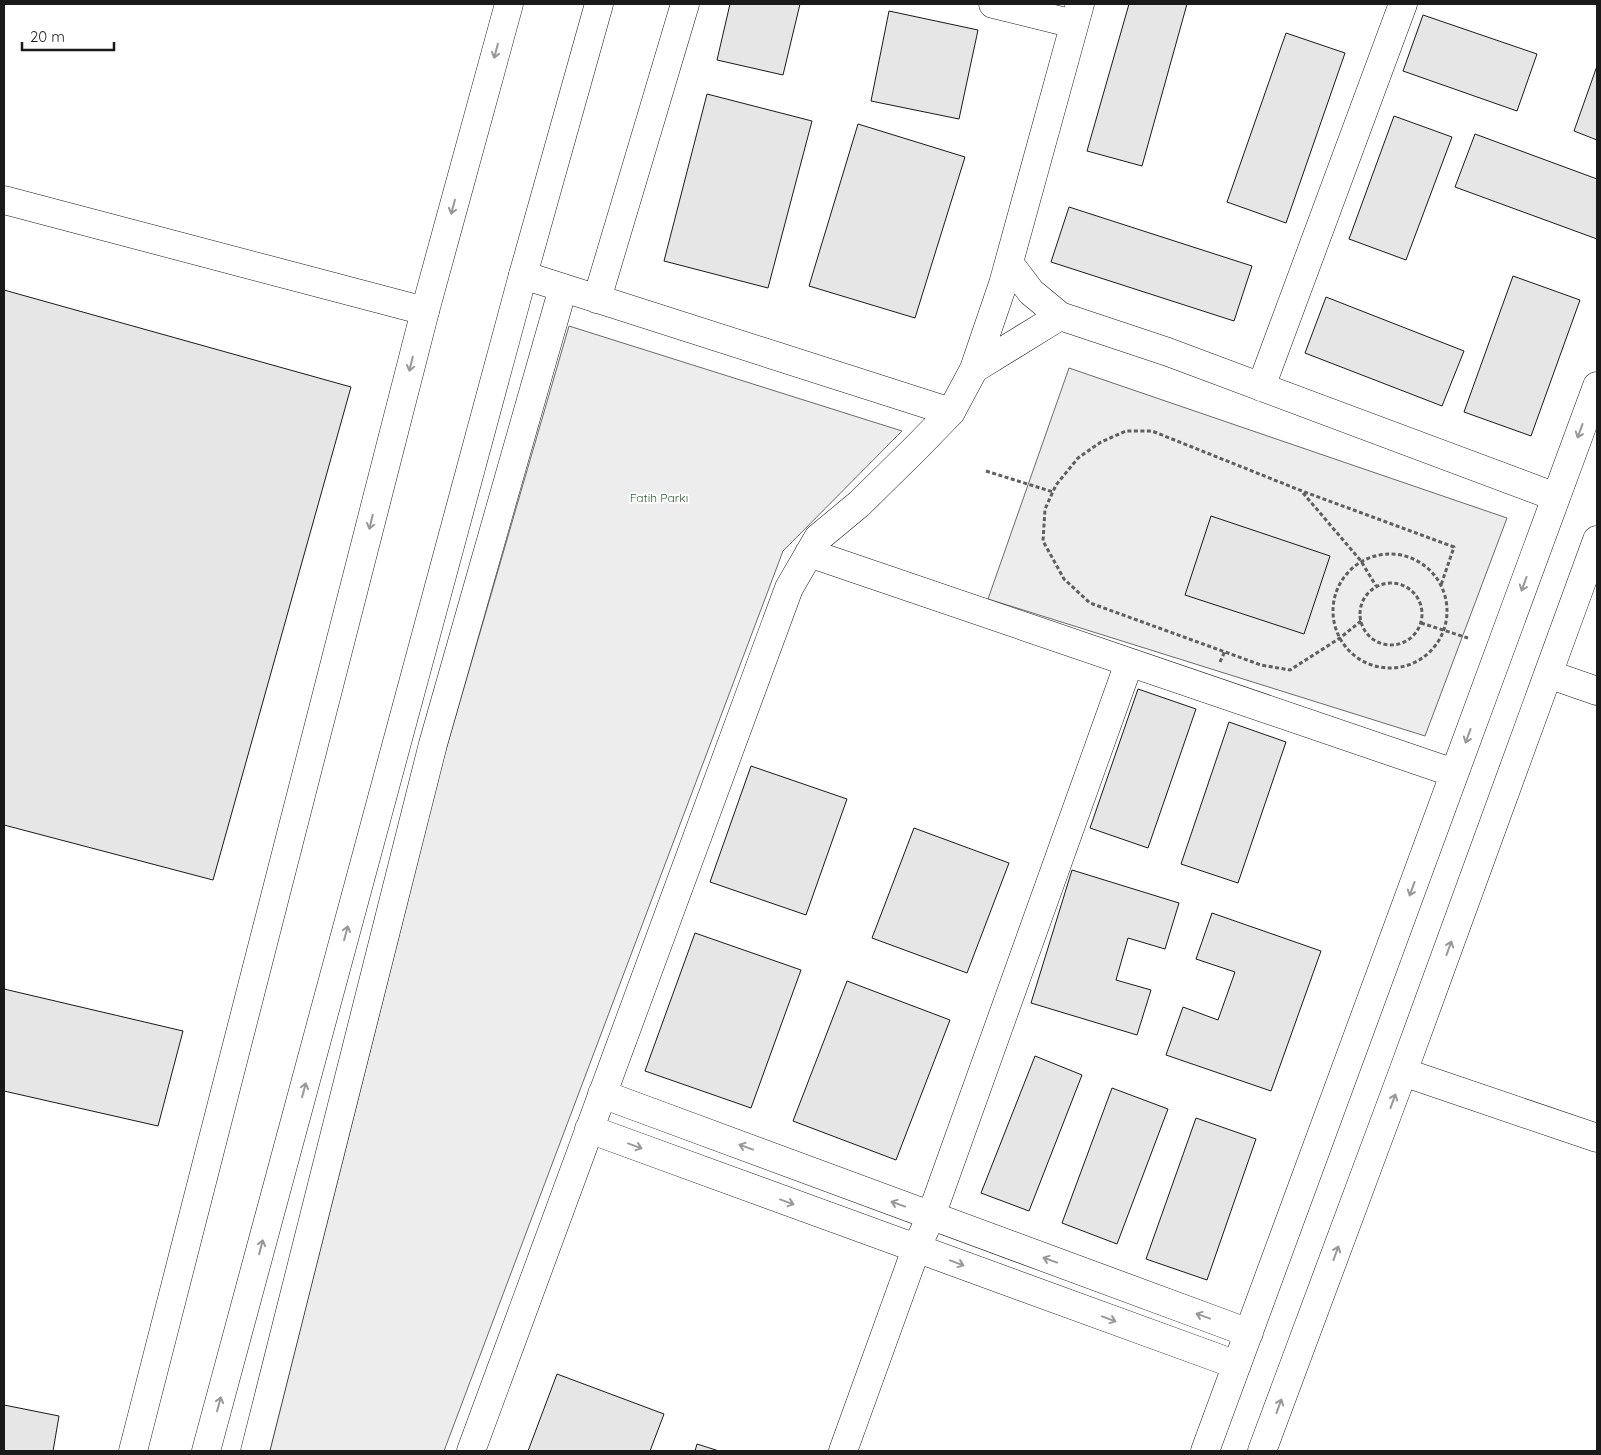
<svg xmlns="http://www.w3.org/2000/svg" width="1601" height="1455" font-family="Quicksand,sans-serif">
	<style>
		.built { fill: #ededed; stroke: #6a6a6a }
		.building { fill: #e6e6e6; stroke: #1a1a1a }
		.lines { fill: none; stroke-linecap: round; stroke-linejoin: round }
		.minor-casing { stroke: #1a1a1a; stroke-width: 29 }
		.secondary-casing { stroke: #1a1a1a; stroke-width: 29 }
		.path { stroke: #5f5f5f; stroke-width: 3; stroke-dasharray: 4 2.5; stroke-linecap: butt }
		.minor { stroke: #fff; stroke-width: 28 }
		.secondary { stroke: #fff; stroke-width: 28 }
		.oneway { stroke: #989898 }
		.labels { text-anchor: middle; dominant-baseline: central; stroke-width: 4; stroke-linejoin: round; paint-order: stroke }
		.park-label { font-size: 12px; fill: #2b5a34; stroke: #fff }
	</style>
	<rect width="100%" height="100%" fill="#fff"/>
	<path class="built" d="M569,326l333,105 -119,120 -339,900h-174l173,-691z
		M1069,368l438,150 -82,218 -437,-137z"/>
	<path class="building" d="M730,4h70l-17,71 -66,-15z
		M1129,4h58l-45,162 -55,-15z
		M889,11l89,19 -19,89 -88,-18z
		M1423,15l114,39 -20,57 -114,-40z
		M1286,33l59,20 -59,170 -59,-21z
		M1597,66v74l-23,-9z
		M707,94l105,27 -44,167 -104,-27z
		M1394,116l58,21 -46,123 -57,-21z
		M858,124l107,33 -50,161 -106,-32z
		M1475,134l122,45v60l-142,-52z
		M1069,207l183,59 -18,55 -183,-59z
		M1513,276l67,24 -49,136 -67,-24z
		M4,290l347,97 -138,493 -209,-55z
		M1326,297l138,54 -22,55 -137,-53z
		M1211,516l119,40 -26,78 -119,-39z
		M1138,689l58,20 -48,139 -58,-20z
		M1229,722l57,20 -48,141 -57,-19z
		M751,766l96,33 -41,116 -96,-33z
		M914,828l95,35 -42,110 -95,-35z
		M1072,870l107,33 -14,46 -37,-11 -12,42 35,10 -14,45 -106,-32z
		M1212,913l109,38 -50,140 -105,-36 17,-48 35,13 17,-48 -39,-13z
		M695,933l106,37 -50,138 -106,-37z
		M847,981l103,39 -54,140 -103,-39z
		M4,989l179,42 -25,95 -154,-35z
		M1035,1056l47,19 -53,136 -48,-18z
		M1112,1088l56,21 -51,135 -55,-21z
		M1196,1118l60,21 -49,141 -61,-21z
		M557,1374l107,40 -14,37h-122z
		M4,1405l55,11 -6,35h-49z
		M697,1444l22,7h-24z"/>
	<g class="lines">
		<g class="minor-casing">
			<path id="minor" d="M993,4l81,20
				M4,200l421,111
				M1009,263l22,29 29,24
				M523,275l428,137
				M597,299l88,-295
				M974,369l86,-53 108,36 388,145
				M1261,387l142,-383
				M809,553l645,220
				M1548,674l49,17
				M1403,1072l194,66
				M602,1094l647,239
				M589,1129l648,236
				M255,1451l178,-707 130,-456
				M471,1451l318,-863 29,-50 41,-34 57,-56 35,-36 23,-43 29,-85 77,-280
				M843,1451l73,-202 15,-33 198,-553
				M1205,1451l392,-1065
				M1262,1451l141,-379 194,-532"/>
		</g>
		<g class="secondary-casing">
			<path id="secondary" d="M133,1451l292,-1140 84,-307
				M206,1451l317,-1176 76,-271"/>
		</g>
		<path class="path" d="M986,471l67,21
			M1303,493l58,68 15,25
			M1333 611a57 57 0 1 1 114 0a57 57 0 1 1-114 0Z
			M1360 614a31 31 0 1 1 62 0a31 31 0 1 1-62 0Z
			M1361,621l-21,17 -50,32 -29,-5 -171,-62 -26,-24 -21,-38 2,-32 11,-24 22,-27 23,-16 25,-11h26l150,60 152,56 -13,38
			M1421,623l47,15
			M1220,662l5,-11"/>
		<use href="#minor" class="minor"/>
		<use href="#secondary" class="secondary"/>
	</g>
	<defs><path id="oneway-shaft" d="M-6 0H5M1.5-3L5.5 0L1.5 3" fill="none" stroke-width="1.6" stroke-linecap="round" stroke-linejoin="round" transform="scale(1.25)"/></defs>
	<g class="oneway">
		<use href="#oneway-shaft" transform="translate(496 51) rotate(105)"/>
		<use href="#oneway-shaft" transform="translate(453 207) rotate(105)"/>
		<use href="#oneway-shaft" transform="translate(411 364) rotate(104)"/>
		<use href="#oneway-shaft" transform="translate(1580 431) rotate(110)"/>
		<use href="#oneway-shaft" transform="translate(371 522) rotate(104)"/>
		<use href="#oneway-shaft" transform="translate(1524 584) rotate(110)"/>
		<use href="#oneway-shaft" transform="translate(1468 736) rotate(110)"/>
		<use href="#oneway-shaft" transform="translate(1412 889) rotate(110)"/>
		<use href="#oneway-shaft" transform="translate(346 933) rotate(-75)"/>
		<use href="#oneway-shaft" transform="translate(1449 948) rotate(-70)"/>
		<use href="#oneway-shaft" transform="translate(304 1090) rotate(-75)"/>
		<use href="#oneway-shaft" transform="translate(1393 1101) rotate(-70)"/>
		<use href="#oneway-shaft" transform="translate(635 1146) rotate(20)"/>
		<use href="#oneway-shaft" transform="translate(746 1147) rotate(-160)"/>
		<use href="#oneway-shaft" transform="translate(787 1202) rotate(20)"/>
		<use href="#oneway-shaft" transform="translate(898 1204) rotate(-160)"/>
		<use href="#oneway-shaft" transform="translate(261 1247) rotate(-75)"/>
		<use href="#oneway-shaft" transform="translate(1336 1253) rotate(-70)"/>
		<use href="#oneway-shaft" transform="translate(1050 1260) rotate(-160)"/>
		<use href="#oneway-shaft" transform="translate(957 1263) rotate(20)"/>
		<use href="#oneway-shaft" transform="translate(1203 1316) rotate(-160)"/>
		<use href="#oneway-shaft" transform="translate(1109 1319) rotate(20)"/>
		<use href="#oneway-shaft" transform="translate(219 1404) rotate(-75)"/>
		<use href="#oneway-shaft" transform="translate(1279 1406) rotate(-70)"/>
	</g>
	<g class="labels">
		<g class="park-label">
			<text x="659" y="497">Fatih Parkı</text>
		</g>
	</g>
	<rect width="1601" height="1455" fill="none" stroke="#1a1a1a" stroke-width="10"/>
	<path d="M22 42v8h92v-8" fill="none" stroke="#1a1a1a" stroke-width="2.5"/>
	<text x="30" y="42" font-size="15" fill="#1a1a1a" stroke="#ffffff" stroke-width="4" paint-order="stroke">20 m</text>
</svg>
